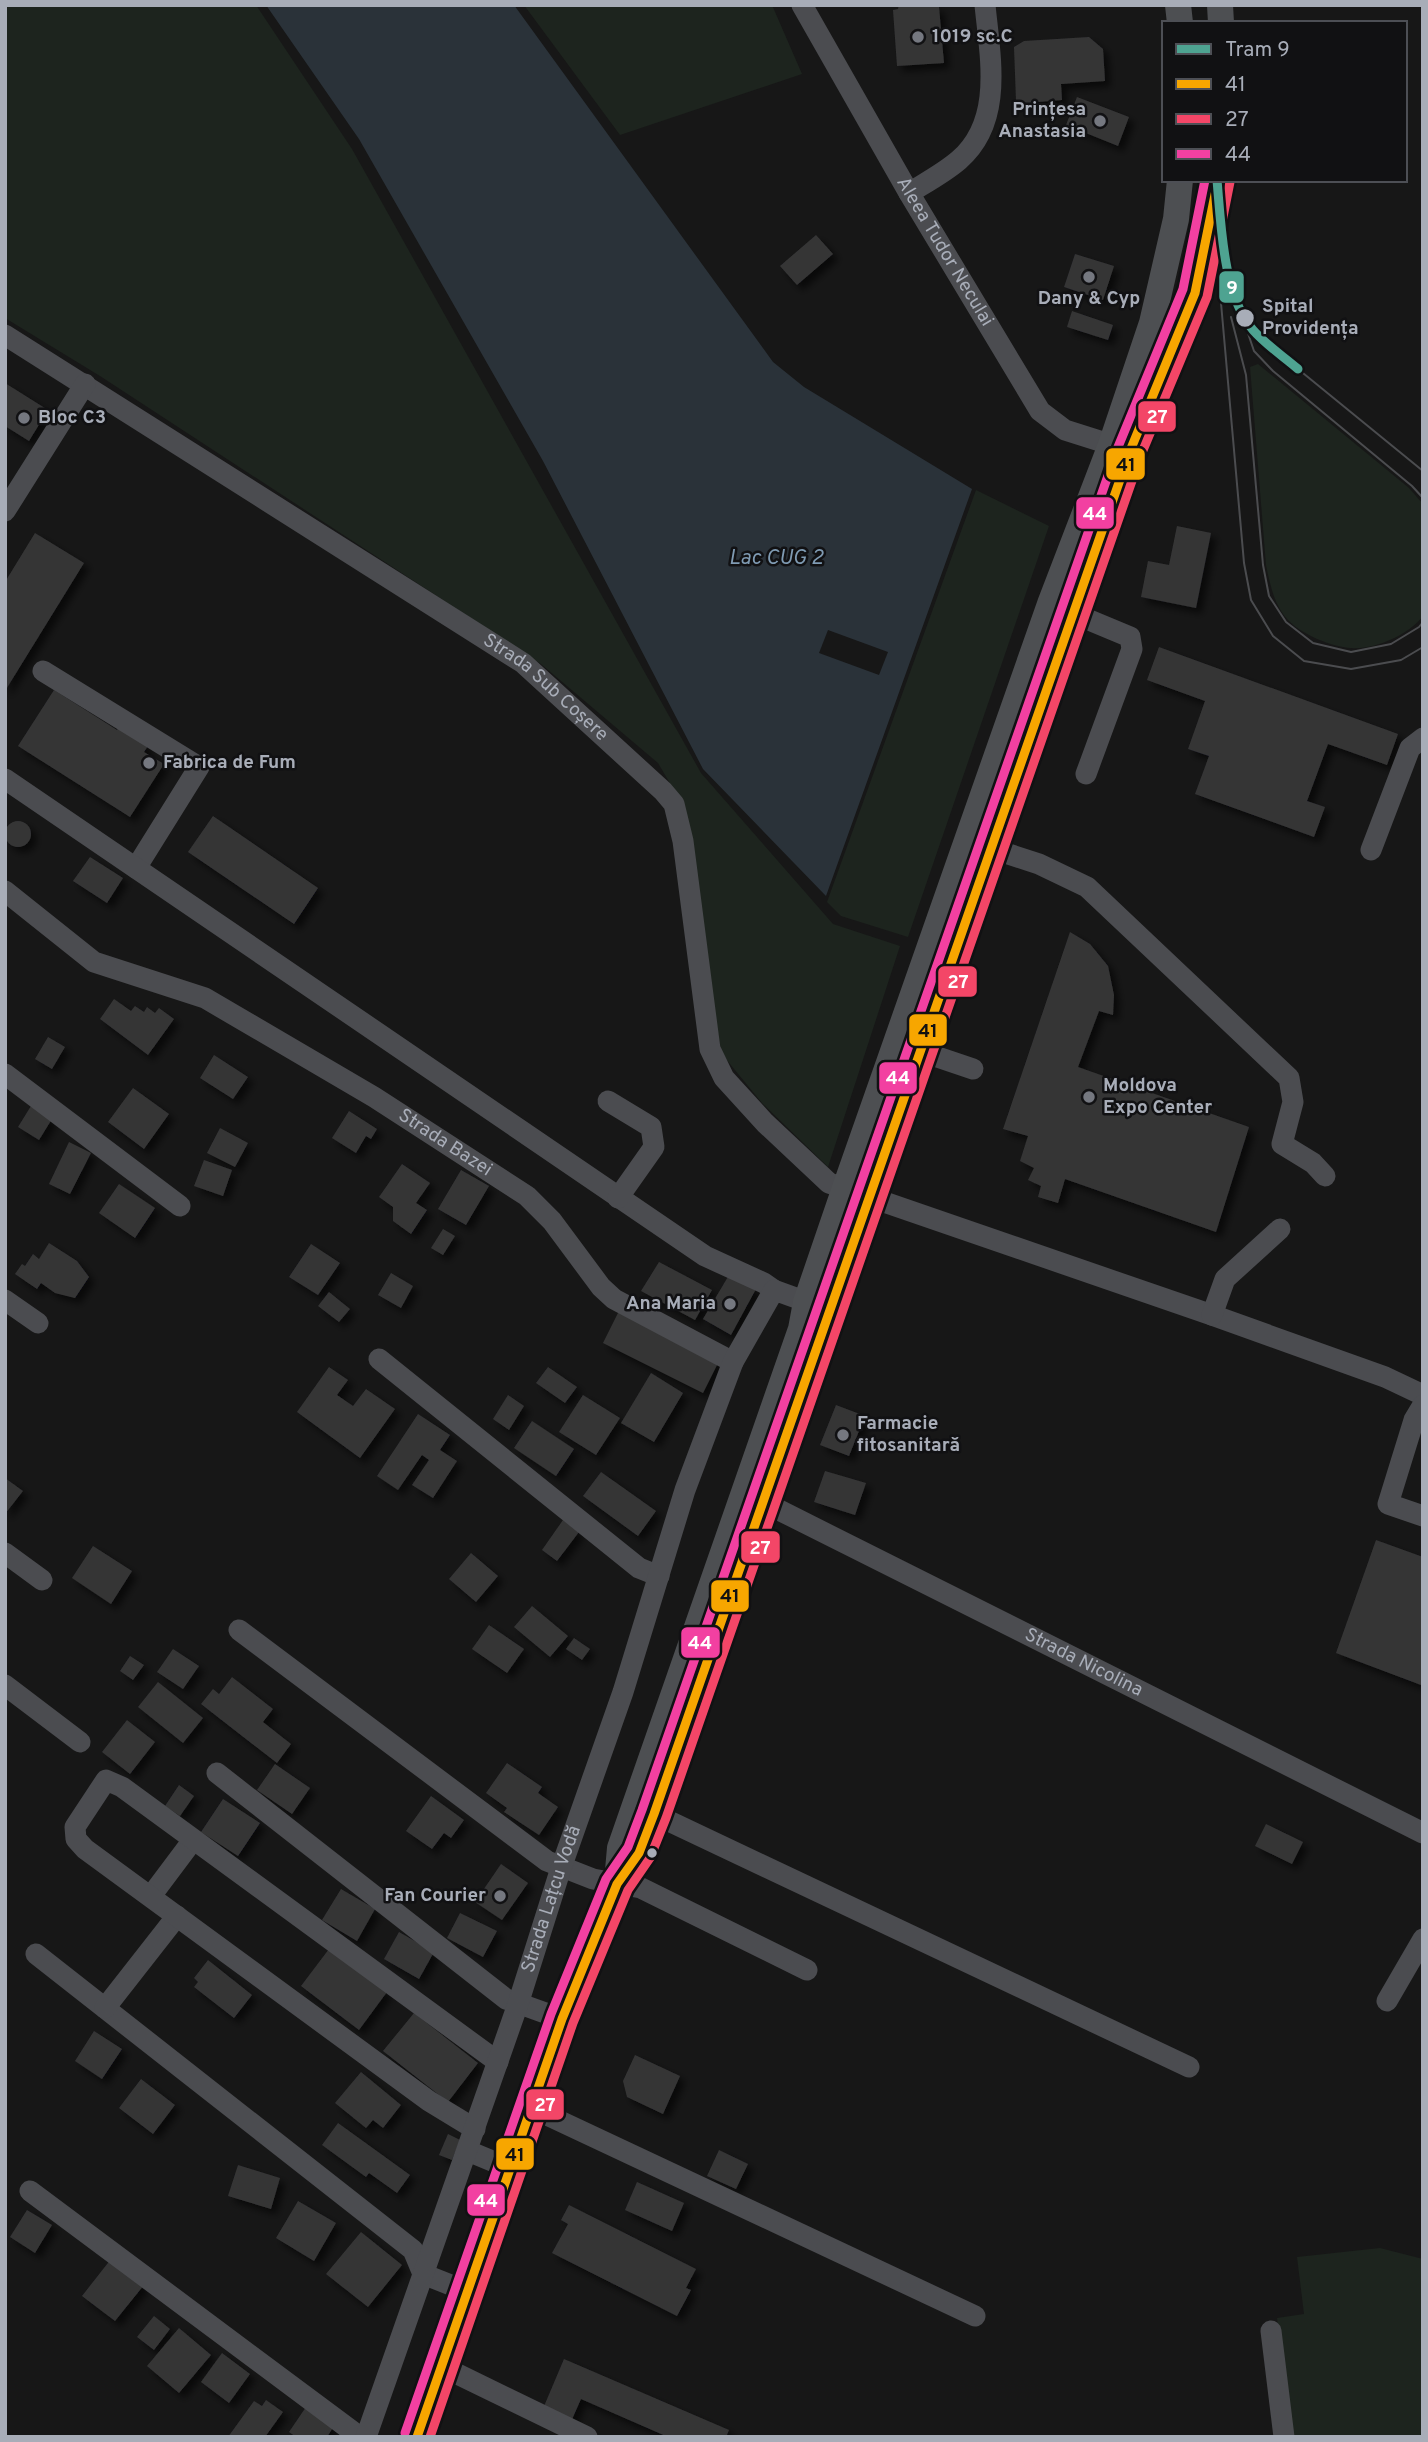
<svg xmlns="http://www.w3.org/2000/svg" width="1428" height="2442" font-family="Overpass,sans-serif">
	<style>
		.green { fill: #1d241e }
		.water { fill: #2a3239 }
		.pier { fill: #171717 }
		.building { fill: #353536; filter: url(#shadow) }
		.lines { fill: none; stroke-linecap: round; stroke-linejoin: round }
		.minor { stroke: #4b4c50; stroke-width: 21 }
		.major { stroke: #4d4f52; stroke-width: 26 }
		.tram { stroke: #4b4c4f; stroke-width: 2 }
		.bus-1-casing { stroke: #111113; stroke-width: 14 }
		.bus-2-casing { stroke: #111113; stroke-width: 14 }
		.bus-3-casing { stroke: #111113; stroke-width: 14 }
		.bus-1 { stroke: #f7a600; stroke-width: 9 }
		.bus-2 { stroke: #f34667; stroke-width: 9 }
		.bus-3 { stroke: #f240a1; stroke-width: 9 }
		.tram-1-casing { stroke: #111113; stroke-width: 14 }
		.tram-1 { stroke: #4ea391; stroke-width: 9 }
		.poi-dot { fill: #757880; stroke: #111113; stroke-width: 2.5 }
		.stop-dot { fill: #a8adb8; stroke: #111113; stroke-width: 2.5 }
		.labels { text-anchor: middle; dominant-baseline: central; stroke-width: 5; stroke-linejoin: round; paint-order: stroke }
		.poi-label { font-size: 19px; font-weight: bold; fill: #a8adb8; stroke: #111113; text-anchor: start }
		.street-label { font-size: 19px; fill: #a8adb8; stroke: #111113 }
		.stop-label { font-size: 19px; font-weight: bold; fill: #a8adb8; stroke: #111113; text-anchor: start }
		.water-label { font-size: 21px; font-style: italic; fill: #7f9bb3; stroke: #111113 }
		.line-badge { stroke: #111113; stroke-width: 2.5 }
		.badge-label { font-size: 19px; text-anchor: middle; font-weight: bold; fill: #fff }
		.pale-badge-label { font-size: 19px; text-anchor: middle; font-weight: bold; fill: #111 }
	</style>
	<defs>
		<filter id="shadow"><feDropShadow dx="5.5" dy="5.5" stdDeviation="3.5" flood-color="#0009"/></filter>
	</defs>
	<rect width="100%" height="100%" fill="#171717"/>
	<path class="green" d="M5,5h251l96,144 349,624 132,151 67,22 -72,221 -66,-64 -41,-50 -37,-246 -26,-44 -117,-99 -441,-288 -95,-58z
		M524,5h248l30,69 -182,61z
		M1258,364l151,124 14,16v112c-14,19 -49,34 -72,32 -19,-1 -50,-14 -63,-28 -14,-15 -18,-36 -22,-55l-16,-198z
		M976,490l73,36 -141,411 -67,-21 -14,-14z
		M1380,2248l43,11v178h-130l-16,-119 27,-4 -7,-57z"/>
	<path class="water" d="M266,5h248l259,357 31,25 168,102 -146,407 -123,-127 -160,-308 -184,-322z"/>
	<path class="pier" d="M828,630l60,22 -9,23 -60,-22z"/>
	<path class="building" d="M899,5l40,2 5,56 -47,3 -4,-56 5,-1z
		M1089,37l14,12 2,32 -44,3 1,16 -36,3 -10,-3 -2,-53 10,-6z
		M1077,97l52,20 -11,29 -52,-21z
		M816,235l17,19 -36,31 -17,-19z
		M1075,254l39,12 -11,34 -39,-13z
		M1072,311l41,14 -5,15 -41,-13z
		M5,383l43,27 -19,31 -24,-15z
		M1177,526l34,7 -15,75 -55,-11 7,-36 21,4z
		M35,533l49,30 -79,128v-109z
		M1159,647l239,87 -11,31 -59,-21 -21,57 18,6 -11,30 -119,-43 14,-38 -21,-7 17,-48 -58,-21z
		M54,690l63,40 2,-3 29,19 -4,6 20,12 -34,53 -112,-71z
		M213,816l105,72 -24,36 -106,-72z
		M5 834a13 13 0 1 1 26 0a13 13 0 1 1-26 0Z
		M90,857l33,21 -16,25 -34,-22z
		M1070,932l20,12 18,22 6,29 -1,20 -14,-4 -21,56 171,60 -33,105 -151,-53 -7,24 -20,-6 3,-11 -13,-6 6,-12 -14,-7 8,-25 -25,-7z
		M114,999l17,12 4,-5 9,6 3,-5 8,6 4,-5 15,11 -26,36 -48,-36z
		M48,1037l17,10 -13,22 -17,-10z
		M214,1055l34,22 -15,22 -33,-21z
		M133,1088l36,26 -25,35 -36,-27z
		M31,1106l21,13 -13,21 -21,-13z
		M349,1111l28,18 -6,10 -5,-3 -10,17 -24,-15z
		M220,1128l28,15 -13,24 -28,-14z
		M69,1142l22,11 -21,41 -21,-10z
		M204,1160l28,10 -9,26 -29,-10z
		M402,1164l28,19 -14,20 11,7 -16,24 -18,-13v-14l-14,-10z
		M461,1170l28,16 -23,39 -28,-16z
		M119,1184l36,24 -20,30 -36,-25z
		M443,1229l12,7 -12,19 -12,-7z
		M49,1243l28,18 12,16 -14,21 -20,-5 -14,-10 -4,6 -22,-15 7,-10 3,2 8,-12 6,5z
		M311,1244l29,19 -22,32 -29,-18z
		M659,1262l53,28 -17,30 -54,-29z
		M391,1273l22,13 -12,22 -23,-13z
		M729,1275l27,14 -25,46 -28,-16z
		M329,1292l21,17 -11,13 -21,-16z
		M619,1311l100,50 -16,32 -100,-50z
		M329,1367l19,13 -11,15 16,11 13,-17 29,20 -35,49 -63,-46z
		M548,1367l29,20 -12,16 -29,-20z
		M651,1373l32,20 -29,49 -33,-19z
		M508,1395l16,11 -15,24 -16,-11z
		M583,1395l37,23 -24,37 -37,-23z
		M836,1405l29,11 -16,40 -29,-11z
		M418,1414l32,21 -10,15 17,11 -24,37 -21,-13 17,-25 -7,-5 -24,35 -21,-14z
		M532,1421l42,28 -18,27 -42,-28z
		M825,1471l41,12 -11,32 -41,-13z
		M601,1472l55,39 -18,25 -55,-40z
		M5,1478l18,13 -18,23z
		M563,1520l16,12 -22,29 -15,-11z
		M1376,1540l47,17 -2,128 -85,-32z
		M93,1546l39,25 -21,33 -39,-26z
		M471,1553l27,23 -22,26 -27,-23z
		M532,1606l36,30 -18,21 -36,-30z
		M489,1625l35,24 -17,24 -35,-24z
		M574,1638l16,11 -8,11 -16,-11z
		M173,1649l26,17 -16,23 -26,-17z
		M130,1656l14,9 -11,15 -13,-9z
		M232,1677l41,32 -10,13 28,22 -14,19 -76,-59 12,-15 6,5z
		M158,1682l45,36 -20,25 -45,-36z
		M127,1720l28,22 -25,32 -28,-22z
		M507,1763l35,24 -4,6 20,14 -19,28 -35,-23 3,-4 -21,-15z
		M275,1764l35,24 -18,26 -35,-24z
		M179,1785l15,11 -14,20 -15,-10z
		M431,1796l33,24 -13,18 -7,-5 -12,16 -26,-18z
		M223,1799l37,24 -22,33 -37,-24z
		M1266,1824l37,18 -11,22 -37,-18z
		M501,1864l27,19 -26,37 -27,-18z
		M341,1889l34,20 -18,32 -35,-21z
		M460,1913l37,18 -14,26 -36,-19z
		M399,1932l35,20 -15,27 -35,-20z
		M329,1949l58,43 -28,38 -58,-44z
		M208,1960l44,35 -18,23 -40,-31 4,-5 -4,-4z
		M414,2013l64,50 -30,39 -65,-51z
		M94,2031l28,18 -20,30 -27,-18z
		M635,2055l45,21 -17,38 -36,-17 -4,-16z
		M361,2072l40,33 -18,23 -10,-8 -7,8 -31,-25z
		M141,2079l34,26 -22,29 -34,-26z
		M338,2123l72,52 -13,18 -28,-20 -3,4 -44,-32z
		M448,2134l12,6 -8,20 -13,-5z
		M719,2150l29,14 -12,25 -29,-13z
		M238,2165l42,13 -9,31 -43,-13z
		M637,2182l47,21 -12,28 -47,-21z
		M298,2201l38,22 -22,38 -38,-23z
		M569,2205l127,64 -10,19 5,2 -14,26 -125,-63 16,-29 -7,-4z
		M27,2210l25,15 -17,28 -25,-16z
		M361,2232l41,33 -34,42 -42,-33z
		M111,2259l33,26 -29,36 -33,-25z
		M154,2316l16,13 -16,21 -17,-13z
		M179,2328l32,27 -32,38 -32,-27z
		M222,2353l28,21 -21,29 -28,-21z
		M564,2359l165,71 -3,7h-58l-87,-38 -11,25 -28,-13z
		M266,2400l17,12 -18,25h-37l26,-36 8,5z
		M306,2407l28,19 -7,11h-31l-7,-5z"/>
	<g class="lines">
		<g class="minor">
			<path id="s1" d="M802,5l107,188 131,218 25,19 60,19"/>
			<path d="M909,193c16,-10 35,-20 50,-33 45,-39 31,-103 26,-155"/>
			<path id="s2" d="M5,335l518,328 140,128 11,13 9,37 27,208 14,29 41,45 64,60 383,132 173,62 38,18"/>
			<path d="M5,511l80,-127"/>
			<path d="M1058,607l72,30 2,12 -46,125"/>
			<path d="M43,671l156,96 -63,101"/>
			<path d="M5,779l700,477 59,27 10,7"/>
			<path d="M978,844l61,20 48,23 202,191 4,24 -11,42 31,19 12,13"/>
			<path d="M1371,850l39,-102 13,-10"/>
			<path id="s3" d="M5,891l89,71 111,36 169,99 153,99 25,25 49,66 13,12 119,63"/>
			<path d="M905,1046l68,23"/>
			<path d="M5,1074l175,132"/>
			<path d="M608,1101l43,26 3,20 -36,51"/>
			<path d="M5,1300l33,23"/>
			<path d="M1212,1315l13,-36 55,-50"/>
			<path d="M379,1359l260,209 20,8"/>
			<path d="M1423,1405l-9,15 -26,84 35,12"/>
			<path id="s4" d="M748,1498l31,12 644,323"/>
			<path d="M5,1553l37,27"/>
			<path d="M239,1630l308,231 46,18 48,9 166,82"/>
			<path d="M5,1685l75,57"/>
			<path d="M217,1773l289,226 56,20"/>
			<path d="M654,1814l535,253"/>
			<path d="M151,1896l42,-56"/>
			<path d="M36,1954l377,296 10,24 43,17"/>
			<path d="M1387,2001l36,-62"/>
			<path d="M105,2008l72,-92"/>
			<path d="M530,2107l445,209"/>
			<path d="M475,2129l-46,-28 -344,-252 -9,-10 -1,-12 31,-47 16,7 376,275"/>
			<path d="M468,2151l41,17"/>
			<path d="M30,2191l330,246"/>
			<path d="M1271,2331l13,106"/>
			<path d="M441,2366l146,71"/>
			<path id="s5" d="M366,2437l152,-433 43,-136 62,-176 62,-202 48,-128 41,-72 47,17"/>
		</g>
		<path class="major" d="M1178,5l2,18
			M1220,5l1,18
			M617,1882l3,-34 181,-519 5,-27 39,-114 205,-584 61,-159 41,-122 24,-104 4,-39
			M417,2437l145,-418 55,-135 22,-31 15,-39 476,-1363 65,-158 23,-113"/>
		<path class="tram" d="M1218,269l26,294 7,37 22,36 31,25 47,8 50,-9 22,-13
			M1234,292l20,59 19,20 139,115 11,12
			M1231,317l15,58 17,190 6,31 17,26 27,21 38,9 40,-8 28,-17 4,-5
			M1298,369l125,102"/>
		<g class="bus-1-casing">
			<path id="bus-1" d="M417,2437l145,-418 55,-135 22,-31 15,-39 476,-1363 65,-158 23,-113"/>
		</g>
		<g class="bus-2-casing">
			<path id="bus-2" d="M430,2437l143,-414 55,-133 22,-32 16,-40 475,-1363 66,-158 23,-115"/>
		</g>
		<g class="bus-3-casing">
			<path id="bus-3" d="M405,2433l146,-419 55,-135 22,-32 14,-37 476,-1363 65,-158 22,-109"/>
		</g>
		<use href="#bus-1" class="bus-1"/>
		<use href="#bus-2" class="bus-2"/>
		<use href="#bus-3" class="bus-3"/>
		<g class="tram-1-casing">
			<path id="tram-1" d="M1217,180c4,44 6,116 36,150 13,15 30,26 45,39"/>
		</g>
		<use href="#tram-1" class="tram-1"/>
	</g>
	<g class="poi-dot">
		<circle cx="918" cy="37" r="7"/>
		<circle cx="1100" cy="121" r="7"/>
		<circle cx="1089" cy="277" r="7"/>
		<circle cx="24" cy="418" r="7"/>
		<circle cx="149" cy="763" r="7"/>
		<circle cx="1089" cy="1097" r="7"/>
		<circle cx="730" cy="1304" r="7"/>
		<circle cx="843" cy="1435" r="7"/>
		<circle cx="500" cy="1896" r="7"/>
	</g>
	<g class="stop-dot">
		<circle cx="1245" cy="318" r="10"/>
		<circle cx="652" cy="1853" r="6"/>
	</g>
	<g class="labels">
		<g class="poi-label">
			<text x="932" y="37">1019 sc.C</text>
			<text x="1086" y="110" text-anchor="end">Prințesa<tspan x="1086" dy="22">Anastasia</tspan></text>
			<text x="1089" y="299" text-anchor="middle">Dany &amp; Cyp</text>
			<text x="38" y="418">Bloc C3</text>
			<text x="163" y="763">Fabrica de Fum</text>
			<text x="1103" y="1086">Moldova<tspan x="1103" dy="22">Expo Center</tspan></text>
			<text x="716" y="1304" text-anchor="end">Ana Maria</text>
			<text x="857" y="1424">Farmacie<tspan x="857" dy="22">fitosanitară</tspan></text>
			<text x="486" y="1896" text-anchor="end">Fan Courier</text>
		</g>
		<g class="street-label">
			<text stroke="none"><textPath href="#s1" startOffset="285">Aleea Tudor Neculai</textPath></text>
			<text stroke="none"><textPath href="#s2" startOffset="646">Strada Sub Coșere</textPath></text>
			<text stroke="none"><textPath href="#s3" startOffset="511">Strada Bazei</textPath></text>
			<text stroke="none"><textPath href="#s4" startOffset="374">Strada Nicolina</textPath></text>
			<text stroke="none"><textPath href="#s5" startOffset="569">Strada Lațcu Vodă</textPath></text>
		</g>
		<g class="stop-label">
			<text x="1262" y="307">Spital<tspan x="1262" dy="22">Providența</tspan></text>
		</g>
		<g class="water-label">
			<text x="776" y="558">Lac CUG 2</text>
		</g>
	</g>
	<g class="line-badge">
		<rect x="1218" y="270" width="27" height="34" rx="7" fill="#4ea391"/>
		<rect x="1137" y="400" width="40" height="33" rx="7" fill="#f34667"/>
		<rect x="1105" y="447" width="41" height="34" rx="7" fill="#f7a600"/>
		<rect x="1075" y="496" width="40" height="34" rx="7" fill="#f240a1"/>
		<rect x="937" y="965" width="41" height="33" rx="7" fill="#f34667"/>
		<rect x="908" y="1013" width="40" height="34" rx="7" fill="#f7a600"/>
		<rect x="878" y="1061" width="40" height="34" rx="7" fill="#f240a1"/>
		<rect x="740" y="1530" width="41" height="34" rx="7" fill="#f34667"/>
		<rect x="710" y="1579" width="40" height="34" rx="7" fill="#f7a600"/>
		<rect x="680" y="1626" width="41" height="33" rx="7" fill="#f240a1"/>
		<rect x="525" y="2088" width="40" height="33" rx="7" fill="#f34667"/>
		<rect x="495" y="2137" width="40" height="34" rx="7" fill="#f7a600"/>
		<rect x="466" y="2183" width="40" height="34" rx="7" fill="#f240a1"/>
	</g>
	<g class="badge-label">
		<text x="1232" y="294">9</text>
		<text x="1157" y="423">27</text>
		<text x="1095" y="520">44</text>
		<text x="958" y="988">27</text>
		<text x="898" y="1084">44</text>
		<text x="760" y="1554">27</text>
		<text x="700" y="1649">44</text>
		<text x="545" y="2111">27</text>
		<text x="486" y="2207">44</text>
	</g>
	<g class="pale-badge-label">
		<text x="1126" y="471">41</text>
		<text x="928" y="1037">41</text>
		<text x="730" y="1602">41</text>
		<text x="515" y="2161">41</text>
	</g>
	<rect width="1428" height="2442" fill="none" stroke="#a8adb8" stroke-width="14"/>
	<rect x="1162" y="21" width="245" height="161" fill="#111113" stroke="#4d4f55" stroke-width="2"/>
	<rect x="1176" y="44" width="35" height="10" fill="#4ea391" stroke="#4d4f55" stroke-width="2"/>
	<text x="1225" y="56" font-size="21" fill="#a8adb8">Tram 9</text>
	<rect x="1176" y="79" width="35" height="10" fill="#f7a600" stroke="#4d4f55" stroke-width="2"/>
	<text x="1225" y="91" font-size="21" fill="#a8adb8">41</text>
	<rect x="1176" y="114" width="35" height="10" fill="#f34667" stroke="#4d4f55" stroke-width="2"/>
	<text x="1225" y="126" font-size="21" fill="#a8adb8">27</text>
	<rect x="1176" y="149" width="35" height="10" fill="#f240a1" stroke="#4d4f55" stroke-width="2"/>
	<text x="1225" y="161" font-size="21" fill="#a8adb8">44</text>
</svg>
